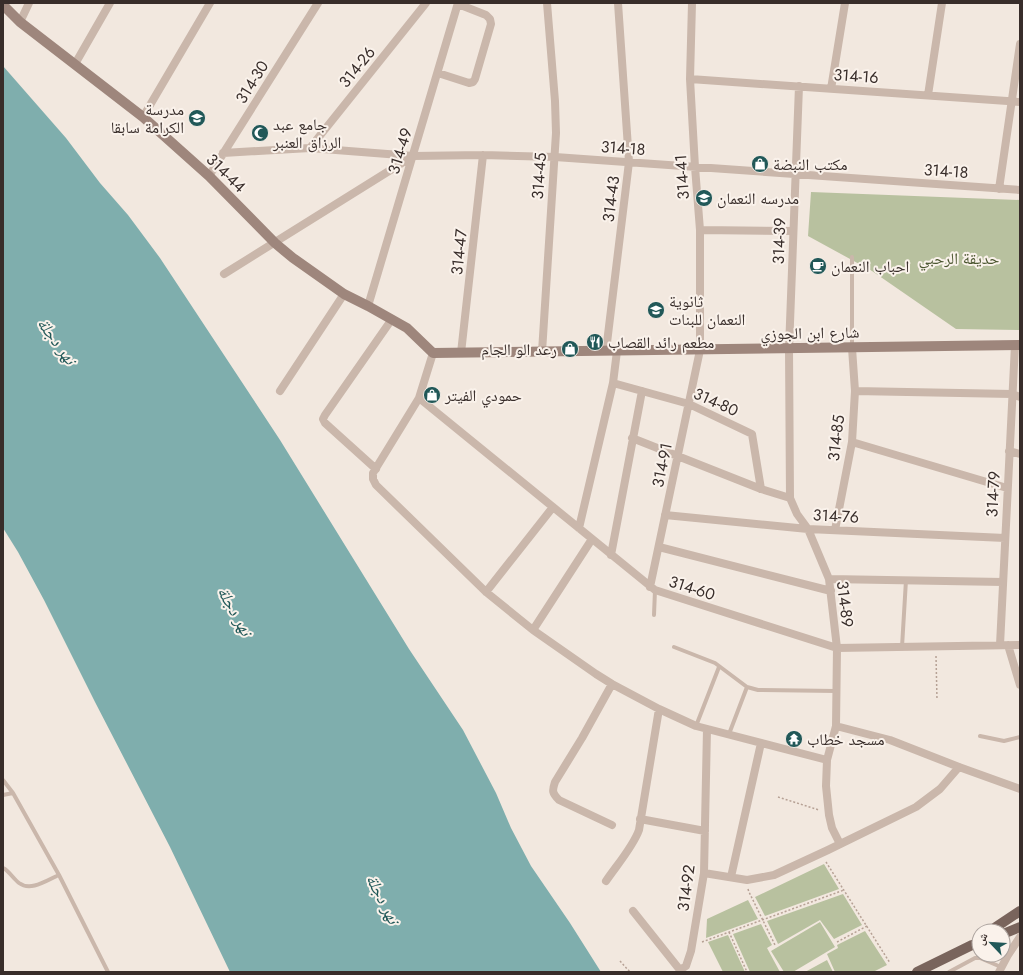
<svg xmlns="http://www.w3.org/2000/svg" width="1023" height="975" font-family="Jost,'Noto Naskh Arabic',sans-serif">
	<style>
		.green { fill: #b8c19f }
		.water { fill: #7faead }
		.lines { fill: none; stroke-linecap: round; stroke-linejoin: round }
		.path { stroke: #b6a195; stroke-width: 1.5; stroke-dasharray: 2 2; stroke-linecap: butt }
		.lane { stroke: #cab7ab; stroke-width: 4 }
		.street { stroke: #cab7ab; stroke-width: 8 }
		.secondary { stroke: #9e867c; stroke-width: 10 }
		.primary { stroke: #79645c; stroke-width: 10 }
		.labels { text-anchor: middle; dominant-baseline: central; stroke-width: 4; stroke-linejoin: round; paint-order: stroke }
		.street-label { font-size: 16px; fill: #382d2a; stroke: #faf2eb }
		.poi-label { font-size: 16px; fill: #382d2a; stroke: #faf2eb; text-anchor: start }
		.park-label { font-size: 16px; fill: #4a552f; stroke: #faf2eb }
		.water-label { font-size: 17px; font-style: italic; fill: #215858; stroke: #faf2eb }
	</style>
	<rect width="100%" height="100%" fill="#f2e8df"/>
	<path class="green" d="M811,192l209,8v130l-64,-1 -84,-58 -64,-35z
		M824,864l15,25 -74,27 -10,-19z
		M843,894l19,31 -28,14 -14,-19 -42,24 -11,-23z
		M748,900l10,19 -52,19 1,-19z
		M820,922l15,25 -42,25h-9l-13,-21z
		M761,924l11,21 -5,3 13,24h-30l-17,-38z
		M865,931l22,34 -14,7h-38l-8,-18 11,-6 -1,-3z
		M728,935l17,37h-22l-15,-30z
		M827,960l6,12h-28z"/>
	<path class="water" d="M3,66l63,72 34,45 28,32 32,43 120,182 129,209 54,81 33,63 15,35 20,38 39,57 31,49h-371l-60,-125 -75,-145 -51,-102 -26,-48 -15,-24z"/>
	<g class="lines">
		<path class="path" d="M936,656l1,44
			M778,797l41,13
			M826,862l64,101
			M748,889l1,3 26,53
			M729,932l18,40
			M702,942l142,-52
			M837,942l30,-16
			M620,961l10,11"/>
		<path class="lane" d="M852,346v-89
			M654,615l1,-25
			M674,647l41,16 32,24 11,3 78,1
			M902,647l4,-67
			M696,726l23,-59
			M729,734l18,-47
			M980,736l24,5 16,-4
			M3,780l10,13 46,82 49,97
			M3,795l10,-2
			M3,868l2,1c5,4 9,10 14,14 12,9 28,-3 40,-8
			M949,972l26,-14h5l21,9"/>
		<path class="street" d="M20,22l9,-19
			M75,64l35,-61
			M438,73l31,10 4,-1 2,-3 16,-55 -1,-5 -4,-4 -28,-11
			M690,79l330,23
			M799,86l-10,263 1,149 7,16 11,15 21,50 8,69 -1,78 -9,34 -1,26 3,29 3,13 8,16
			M831,89l14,-86
			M928,95l14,-92
			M143,117l67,-114
			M310,148l116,-145
			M223,153l87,-5 103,8 70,-1 72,2 465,33
			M209,176l109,-173
			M999,189l21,-145
			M700,230l93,1
			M224,274l189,-118
			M368,306l90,-303
			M606,351l23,-189 -11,-159
			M542,352l14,-219 -1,-32 -8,-98
			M433,353l-14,45 -46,75v6l3,6 110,107 47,38 63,44 16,10 47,25 37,17 131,34
			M461,353l22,-198
			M613,383l76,21 63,30 9,55
			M280,391l64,-97
			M855,391l157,3 8,3
			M419,398l236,192 182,58 183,-3
			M632,438l129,51 29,9
			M852,442l155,46
			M1009,451l11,3
			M376,469l-51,-46 -2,-4 2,-4 67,-96
			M665,515l143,14 197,9
			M579,528l34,-145 4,-32
			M835,530l17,-88 3,-51 -3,-43
			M659,547l172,44
			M611,555l31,-164
			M829,579l174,3
			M650,587l50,-237v-120l-5,-63 -5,-88 2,-76
			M486,592l67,-85
			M533,630l59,-91
			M1000,645l15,-300
			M1008,645l12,40
			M836,726l54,14 69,27 61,22
			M640,819l65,12
			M612,825l-53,-25c-7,-7 -7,-9 -4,-18l27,-44 30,-54
			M704,873l43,7 27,-5 54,-25 88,-43 24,-18 19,-22
			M731,877l30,-134
			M606,881c10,-15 27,-34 33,-51l20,-121
			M633,911l47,59 6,-4 5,-15 13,-78 3,-144
			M999,972l9,-17 12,-18"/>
		<path class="secondary" d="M3,5l17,17 123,95 66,59 66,67 18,15 51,36 24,12 39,22 26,25 587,-8"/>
		<path class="primary" d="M990,931l30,-20
			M1003,934l17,-7
			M917,972l55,-27 7,-2"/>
	</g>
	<defs>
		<g id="school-disc" transform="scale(0.9)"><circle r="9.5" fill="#215858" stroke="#faf2eb"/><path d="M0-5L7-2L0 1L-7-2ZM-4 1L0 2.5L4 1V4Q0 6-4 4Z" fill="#fff"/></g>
		<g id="mosque-disc" transform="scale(0.9)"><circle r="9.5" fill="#215858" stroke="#faf2eb"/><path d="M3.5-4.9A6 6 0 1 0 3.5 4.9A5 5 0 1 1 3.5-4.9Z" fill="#fff"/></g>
		<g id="shop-disc" transform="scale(0.9)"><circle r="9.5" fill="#215858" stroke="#faf2eb"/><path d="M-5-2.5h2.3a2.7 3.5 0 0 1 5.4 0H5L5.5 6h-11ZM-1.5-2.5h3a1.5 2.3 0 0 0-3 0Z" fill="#fff"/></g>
		<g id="cafe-disc" transform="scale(0.9)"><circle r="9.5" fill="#215858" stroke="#faf2eb"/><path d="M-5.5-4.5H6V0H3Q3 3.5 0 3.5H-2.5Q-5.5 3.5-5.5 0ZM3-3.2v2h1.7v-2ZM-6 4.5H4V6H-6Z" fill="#fff"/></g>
		<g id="restaurant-disc" transform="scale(0.9)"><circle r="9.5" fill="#215858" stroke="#faf2eb"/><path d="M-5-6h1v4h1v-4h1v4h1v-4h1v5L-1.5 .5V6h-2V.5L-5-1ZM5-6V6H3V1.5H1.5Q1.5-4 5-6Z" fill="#fff"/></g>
		<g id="temple-disc" transform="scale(0.9)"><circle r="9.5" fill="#215858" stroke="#faf2eb"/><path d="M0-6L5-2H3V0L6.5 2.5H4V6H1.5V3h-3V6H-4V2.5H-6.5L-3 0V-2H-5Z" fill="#fff"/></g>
	</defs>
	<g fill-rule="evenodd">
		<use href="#school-disc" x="197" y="118"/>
		<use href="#mosque-disc" x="260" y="133"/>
		<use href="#shop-disc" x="760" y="164"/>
		<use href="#school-disc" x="704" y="198"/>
		<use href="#cafe-disc" x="818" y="266"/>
		<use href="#school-disc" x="656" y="310"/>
		<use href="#restaurant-disc" x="595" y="342"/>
		<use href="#shop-disc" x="570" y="349"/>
		<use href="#shop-disc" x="432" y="395"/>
		<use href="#temple-disc" x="794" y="739"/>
	</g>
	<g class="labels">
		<g class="street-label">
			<text transform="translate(357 67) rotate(-51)">314-26</text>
			<text transform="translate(856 76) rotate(4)">314-16</text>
			<text transform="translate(252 82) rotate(-58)">314-30</text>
			<text transform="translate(623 148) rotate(4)">314-18</text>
			<text transform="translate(400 151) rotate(-73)">314-49</text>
			<text transform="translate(946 171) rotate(4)">314-18</text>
			<text transform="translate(226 173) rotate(44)">314-44</text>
			<text transform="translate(539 176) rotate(-86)">314-45</text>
			<text transform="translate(682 177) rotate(-94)">314-41</text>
			<text transform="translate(611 199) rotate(-83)">314-43</text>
			<text transform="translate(779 241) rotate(-88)">314-39</text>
			<text transform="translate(459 252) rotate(-84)">314-47</text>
			<text transform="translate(810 333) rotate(-1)">شارع ابن الجوزي</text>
			<text transform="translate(716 402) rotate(24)">314-80</text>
			<text transform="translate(836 438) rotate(-83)">314-85</text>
			<text transform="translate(662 465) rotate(-78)">314-91</text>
			<text transform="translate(993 494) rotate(-87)">314-79</text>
			<text transform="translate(836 516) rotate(3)">314-76</text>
			<text transform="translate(692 588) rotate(18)">314-60</text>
			<text transform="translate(845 604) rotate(83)">314-89</text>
			<text transform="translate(686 888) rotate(-82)">314-92</text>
		</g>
		<g class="poi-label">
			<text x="184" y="109" text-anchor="end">مدرسة<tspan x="184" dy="18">الكرامة سابقا</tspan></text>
			<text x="273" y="124">جامع عبد<tspan x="273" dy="18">الرزاق العنبر</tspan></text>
			<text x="773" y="164">مكتب النبضة</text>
			<text x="717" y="198">مدرسه النعمان</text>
			<text x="831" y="266">احباب النعمان</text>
			<text x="669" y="301">ثانوية<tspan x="669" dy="18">النعمان للبنات</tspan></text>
			<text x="608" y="342">مطعم رائد القصاب</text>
			<text x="557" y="349" text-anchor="end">رعد الو الجام</text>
			<text x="445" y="395">حمودي الفيتر</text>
			<text x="807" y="739">مسجد خطاب</text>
		</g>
		<g class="park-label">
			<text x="959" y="258">حديقة الرحبي</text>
		</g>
		<g class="water-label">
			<text transform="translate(57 341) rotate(54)">نهر دجلة</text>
			<text transform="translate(235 611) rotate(61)">نهر دجلة</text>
			<text transform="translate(383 899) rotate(63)">نهر دجلة</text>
		</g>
	</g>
	<rect width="1023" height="975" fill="none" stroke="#382d2a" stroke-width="8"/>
	<g transform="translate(991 943) rotate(295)"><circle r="19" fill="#faf2eb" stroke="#aca39e"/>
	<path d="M0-3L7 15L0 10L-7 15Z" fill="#215858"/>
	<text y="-6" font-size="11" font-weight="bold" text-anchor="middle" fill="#382d2a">ش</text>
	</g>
</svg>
